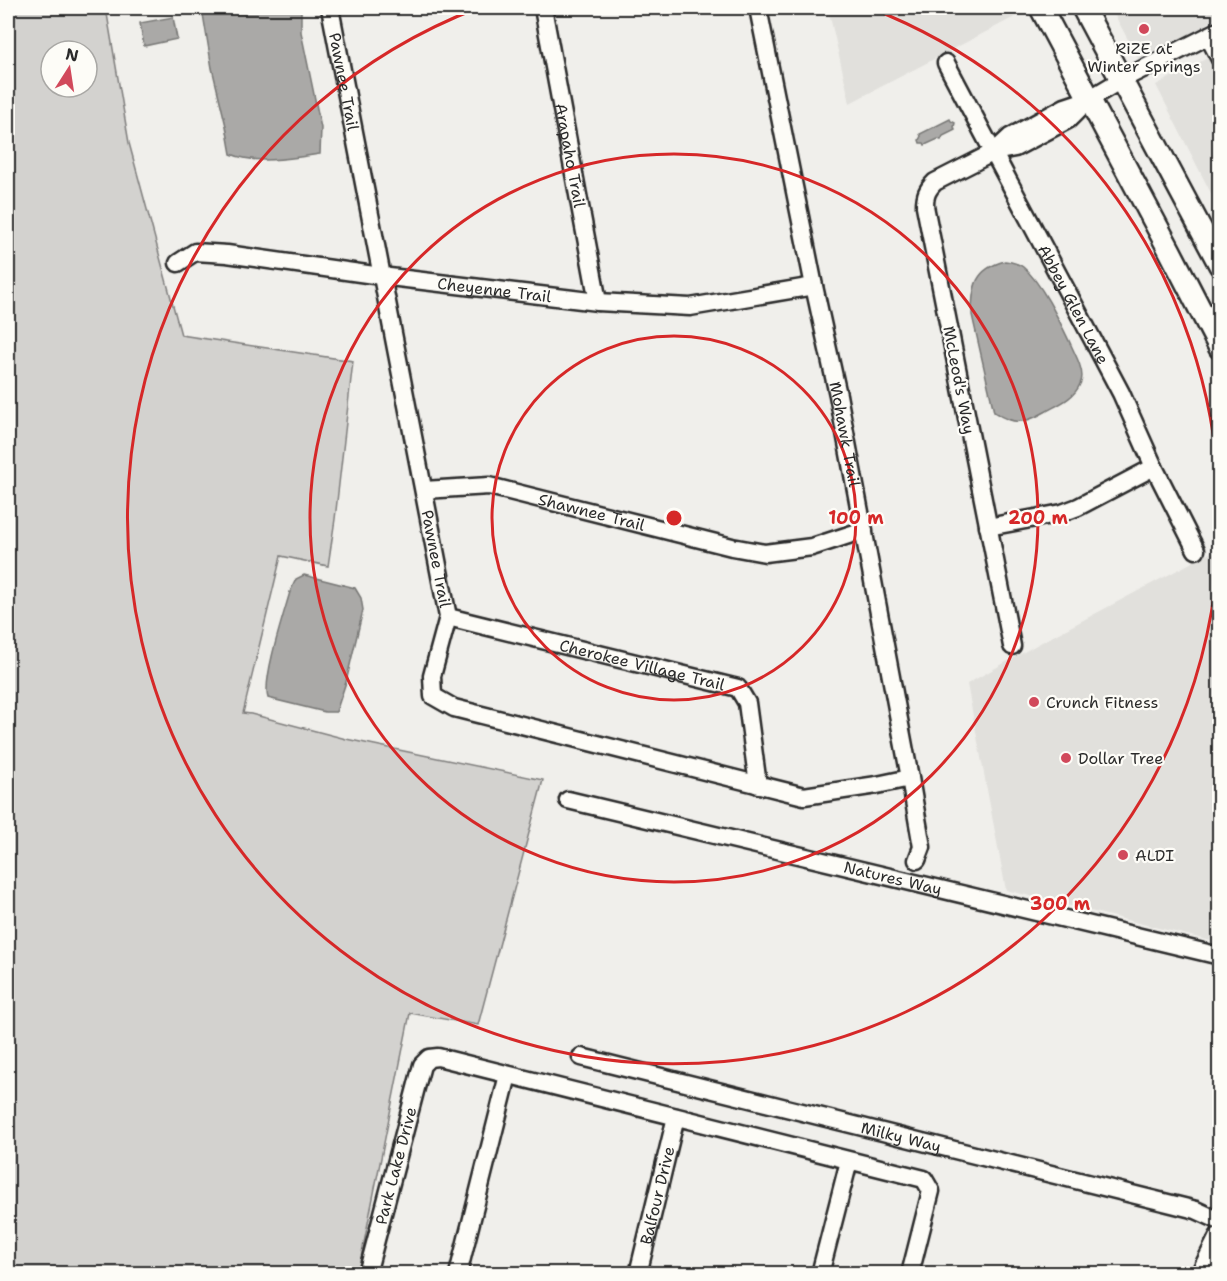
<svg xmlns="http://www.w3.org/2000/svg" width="1227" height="1281" font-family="'Shantell Sans',sans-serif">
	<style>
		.built { fill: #e1e0dc }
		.green { fill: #d3d2cf; stroke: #7f7e7d; stroke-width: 1.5; fill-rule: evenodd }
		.water { fill: #aaa9a7; stroke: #777775; stroke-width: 1.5 }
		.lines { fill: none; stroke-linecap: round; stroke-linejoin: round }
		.minor-casing { stroke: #2b2b2b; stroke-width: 21 }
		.major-casing { stroke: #2b2b2b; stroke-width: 26 }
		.minor { stroke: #fdfcf7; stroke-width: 16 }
		.major { stroke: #fdfcf7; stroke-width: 21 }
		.ring { fill: none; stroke: #d62828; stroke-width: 3 }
		.poi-dot { fill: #d1495b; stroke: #fdfcf7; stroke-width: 2 }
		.labels { text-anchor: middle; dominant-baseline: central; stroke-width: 4.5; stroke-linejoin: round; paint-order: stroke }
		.poi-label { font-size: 16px; fill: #2b2b2b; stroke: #fdfcf7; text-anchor: start }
		.street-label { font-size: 16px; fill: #2b2b2b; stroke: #fdfcf7 }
		.centre { fill: #d62828; stroke: #fdfcf7; stroke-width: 3 }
		.ring-label { font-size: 18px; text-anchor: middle; font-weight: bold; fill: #d62828; stroke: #fdfcf7; stroke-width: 4.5; stroke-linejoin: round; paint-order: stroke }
	</style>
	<rect width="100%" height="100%" fill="#f0efeb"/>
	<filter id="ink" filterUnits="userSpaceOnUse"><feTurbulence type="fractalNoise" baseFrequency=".0167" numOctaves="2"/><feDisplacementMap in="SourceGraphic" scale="12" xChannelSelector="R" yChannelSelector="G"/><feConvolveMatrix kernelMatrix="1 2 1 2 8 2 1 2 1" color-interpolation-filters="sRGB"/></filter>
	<g filter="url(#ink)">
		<path class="built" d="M828,8h199l2,3 -5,1 -174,91z
			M1111,8h108v8l-37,25 -42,21z
			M1219,52v157l-63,-124z
			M1219,548v395l-213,-53 -39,-206 73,-41z"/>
		<path class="green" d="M8,8h98l23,135 52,192 172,26 -18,158 -7,47 -47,-10 -38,157 8,1 95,25 197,41 -65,245 -68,-12 -52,260h-350zM51,51h36v36h-36z"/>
		<path class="water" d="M202,8h99v24l20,96 -1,26c-26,4 -64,11 -89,0l-5,-28 -14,-58z
			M173,17l4,22 -33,7 -4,-23z
			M950,119l1,2 4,2 -1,4 1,3 -12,6 -2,4 -3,-1 -13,6 -1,-2h-4l-1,-3 2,-4 -1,-2z
			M1005,261c7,1 13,2 18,6 19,16 37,55 48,78 3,7 7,14 9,21 2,6 3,13 0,18 -6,15 -23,21 -35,28 -21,12 -31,13 -51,0l-22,-97c0,-29 3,-46 33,-54z
			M304,575l51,13 6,10 2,12 -17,72 -10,30h-11l-57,-14c-6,-18 16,-85 22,-106l6,-13z"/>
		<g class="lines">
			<g class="minor-casing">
				<g id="minor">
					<path id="s1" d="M330,8l118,609 -16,59 1,20 21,12 350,88 73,-11 33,-7"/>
					<path id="s2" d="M543,8l55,294"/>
					<path id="s3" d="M758,8l56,278 24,109 72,383 12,69 -5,13"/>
					<path d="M1208,36l12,23"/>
					<path id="s4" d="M946,63l175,330 33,74 42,83"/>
					<path d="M994,152l16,-15 55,-30 24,-8 32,-19 99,-50"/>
					<path id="s5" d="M178,263l17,-11 32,2 154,22 217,26 92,5 124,-21"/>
					<path id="s6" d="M424,490l65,-4 243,61 33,6 47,-6 52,-17"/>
					<path d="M988,527l74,-14 16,-6 76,-40"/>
					<path id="s7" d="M448,617l290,71 9,15 11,82"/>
					<path d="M1012,646l-87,-440c0,-11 2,-16 10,-24l59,-30 21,-4 53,-28 21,-21"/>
					<path id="s8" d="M568,800l652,156"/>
					<path id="s9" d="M581,1057l615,153 24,11"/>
					<path id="s10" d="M367,1274l55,-209 7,-7 9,-1 486,122 7,12 -21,83"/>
					<path d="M458,1274l50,-199"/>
					<path id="s11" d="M638,1274l38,-157"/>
					<path d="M820,1274l29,-113"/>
				</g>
			</g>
			<g class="major-casing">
				<path id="major" d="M1041,8l129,243 50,97
					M1083,8l137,257
					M1202,1274l18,-36"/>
			</g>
			<use href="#minor" class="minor"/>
			<use href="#major" class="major"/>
		</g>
	</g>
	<g class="ring">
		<circle cx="674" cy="518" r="182"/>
		<circle cx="674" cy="518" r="364"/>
		<path d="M1219 542A546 546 0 1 1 478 8M870 8A546 546 0 0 1 1219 494"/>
	</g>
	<g class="poi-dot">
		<circle cx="1144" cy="29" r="6"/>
		<circle cx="1034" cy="702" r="6"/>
		<circle cx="1066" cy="758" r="6"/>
		<circle cx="1123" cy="855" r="6"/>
	</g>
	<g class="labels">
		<g class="poi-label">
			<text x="1144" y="48" text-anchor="middle">RiZE at<tspan x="1144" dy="18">Winter Springs</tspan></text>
			<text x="1046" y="702">Crunch Fitness</text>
			<text x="1078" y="758">Dollar Tree</text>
			<text x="1135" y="855">ALDI</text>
		</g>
		<g class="street-label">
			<text stroke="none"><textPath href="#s1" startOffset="75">Pawnee Trail</textPath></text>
			<text stroke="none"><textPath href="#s2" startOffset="150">Arapaho Trail</textPath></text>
			<text stroke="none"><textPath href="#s5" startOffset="322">Cheyenne Trail</textPath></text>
			<text stroke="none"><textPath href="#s4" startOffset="273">Abbey Glen Lane</textPath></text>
			<text transform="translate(959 380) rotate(79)">McLeod's Way</text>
			<text stroke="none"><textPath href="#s3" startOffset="435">Mohawk Trail</textPath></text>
			<text stroke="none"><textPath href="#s6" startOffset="171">Shawnee Trail</textPath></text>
			<text stroke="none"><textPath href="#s1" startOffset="561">Pawnee Trail</textPath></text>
			<text stroke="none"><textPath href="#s7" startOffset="200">Cherokee Village Trail</textPath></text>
			<text stroke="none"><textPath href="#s8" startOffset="334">Natures Way</textPath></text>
			<text stroke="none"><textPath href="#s9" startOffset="330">Milky Way</textPath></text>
			<text stroke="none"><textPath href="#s10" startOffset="112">Park Lake Drive</textPath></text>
			<text stroke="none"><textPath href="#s11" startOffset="81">Balfour Drive</textPath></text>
		</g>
	</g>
	<circle cx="674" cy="518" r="9" class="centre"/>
	<g class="ring-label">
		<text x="856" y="524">100 m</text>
		<text x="1038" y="524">200 m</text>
		<text x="1060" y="910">300 m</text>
	</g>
	<rect width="1227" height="1281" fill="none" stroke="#fdfcf7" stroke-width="30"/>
	<rect x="15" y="15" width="1197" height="1251" fill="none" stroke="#2b2b2b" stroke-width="2" filter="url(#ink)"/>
	<g transform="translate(69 69) rotate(12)"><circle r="28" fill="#fdfcf7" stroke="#a9a8a5" stroke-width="1.5"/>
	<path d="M0-4.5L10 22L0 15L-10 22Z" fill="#d1495b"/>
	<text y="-9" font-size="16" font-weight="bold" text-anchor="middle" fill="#2b2b2b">N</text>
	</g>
</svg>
